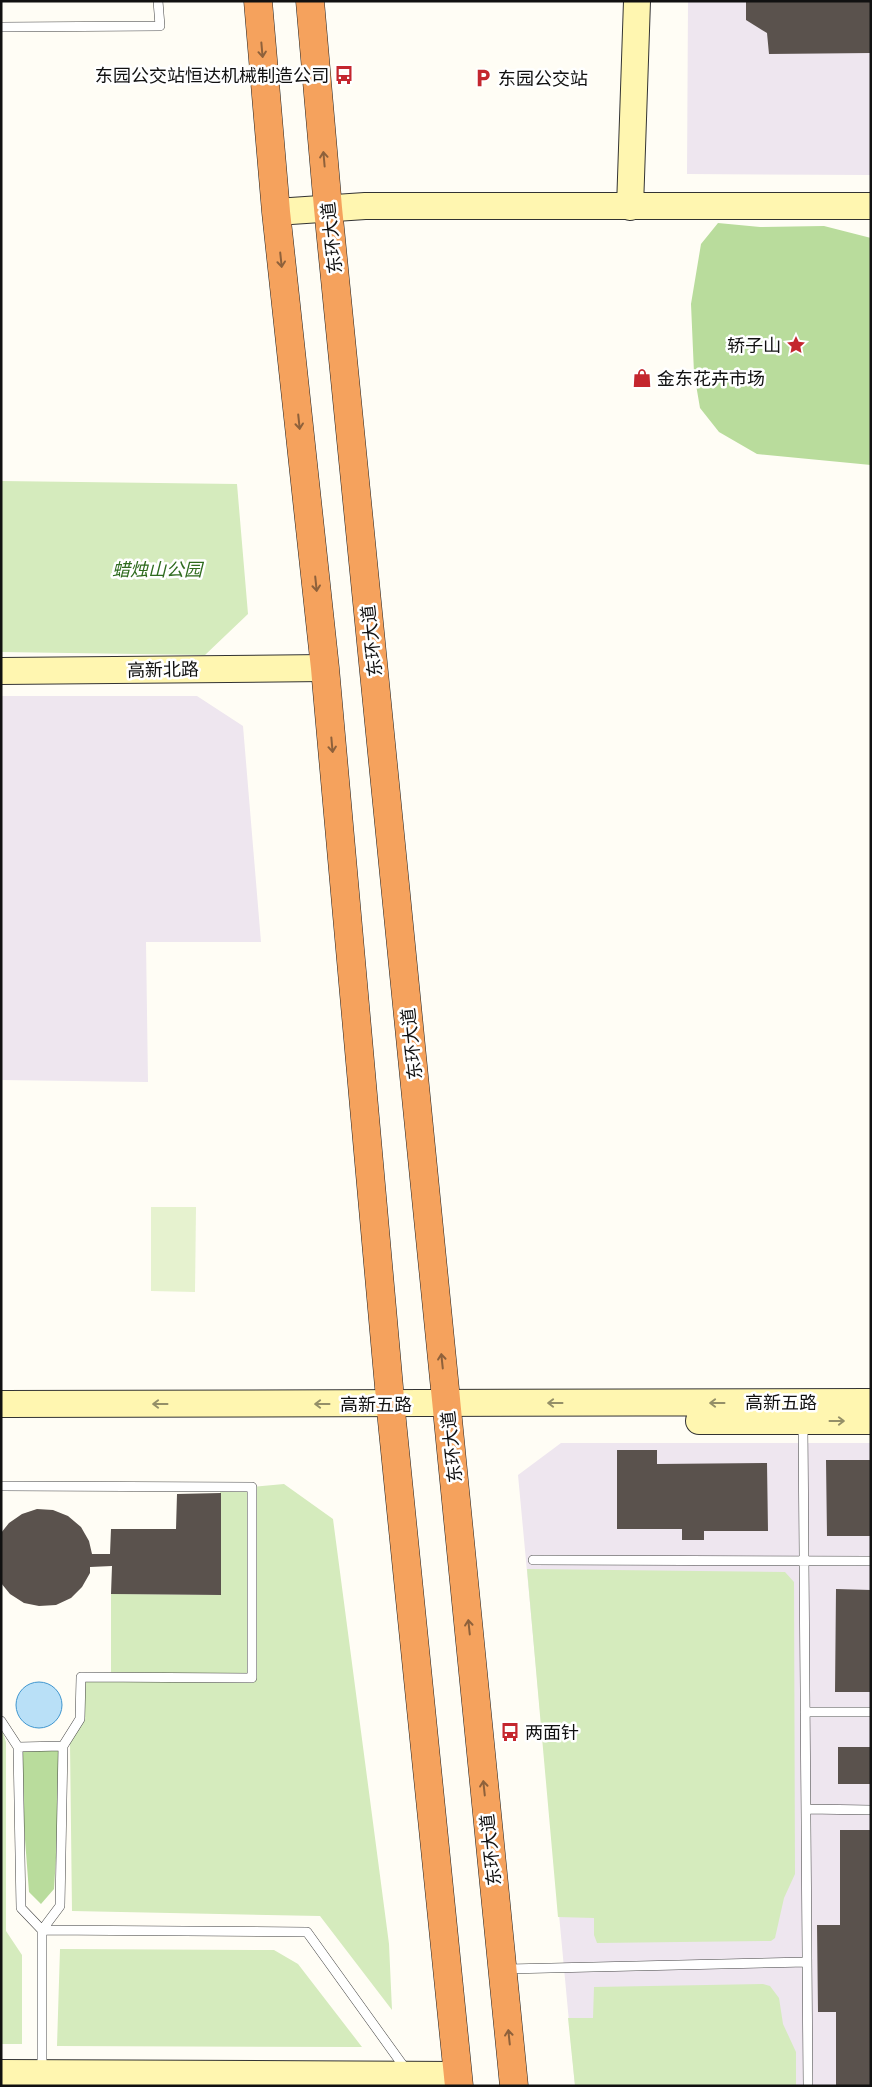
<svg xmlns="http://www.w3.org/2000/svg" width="872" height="2087" font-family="'Playfair Display','Noto Sans SC',serif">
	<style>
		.industrial { fill: #eee6ef }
		.green { fill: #d5ebbd }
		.forest { fill: #b9dc9c }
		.pitch { fill: #e6f2cf }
		.water { fill: #b9e0f7; stroke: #3f96cf }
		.building { fill: #5a524d }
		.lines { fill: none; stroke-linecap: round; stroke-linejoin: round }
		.lane-casing { stroke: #444; stroke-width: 10 }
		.secondary-casing { stroke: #333; stroke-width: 28 }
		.highway-casing { stroke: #222; stroke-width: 29 }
		.lane { stroke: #fff; stroke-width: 9 }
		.secondary { stroke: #fff6b0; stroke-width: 26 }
		.highway { stroke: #f5a25d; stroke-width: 28 }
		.oneway { stroke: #8e613b }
		.oneway2 { stroke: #948f68 }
		.labels { text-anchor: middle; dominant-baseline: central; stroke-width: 5; stroke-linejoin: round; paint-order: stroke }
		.poi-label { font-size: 18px; fill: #111; stroke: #fff; text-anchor: start }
		.street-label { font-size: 18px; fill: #111; stroke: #fff }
		.park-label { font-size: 18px; font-style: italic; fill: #2f6b1f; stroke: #fff }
	</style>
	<rect width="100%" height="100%" fill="#fffdf5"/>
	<path class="industrial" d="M688,1h183v174l-184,-1z
		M1,696h196l46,30 18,216h-115l2,140 -147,-2z
		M561,1443h310v643h-296l-57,-611z"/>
	<path class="green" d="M1,481l236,3 11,130 -43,41 -204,-3z
		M284,1484l49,35 56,425 3,66 -72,-94 -248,-5 -2,-168 10,-24 1,-42h30v-83l110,1 -1,-108h32z
		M527,1569l258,3 9,10 1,292 -11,24 -9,40 -4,3 -174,2 -3,-8v-17l-36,-1z
		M1,1726l5,16v189l16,24v89h-21z
		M60,1949l214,1 24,14 64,83 -305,-1z
		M763,1984l7,2 9,12 4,26 13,28v34h-221l-7,-68h25l1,-31z"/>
	<path class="forest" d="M718,223l42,4 64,-1 47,12v227l-114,-11 -38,-22 -19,-24 -6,-35 -3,-69 10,-60z
		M63,1746l-9,143 -13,15 -12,-12 -11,-145z"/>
	<path class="pitch" d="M151,1207h45l-1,85 -44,-1z"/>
	<path class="water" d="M16 1705a23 23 0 1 1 46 0a23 23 0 1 1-46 0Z"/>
	<path class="building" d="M746,1h125v52l-102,1 -2,-21 -21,-13z
		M617,1450h40v14l110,-1 1,68h-64v9h-22v-11h-65z
		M826,1460h45v76h-44z
		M221,1493v102l-110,-1 1,-28 -22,1v6l-8,14 -11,11 -15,7 -17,1 -15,-3 -14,-9 -9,-11v-50l8,-10 13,-9 15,-5 16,1 15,6 13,11 8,14 3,13h18l1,-25h65l1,-35z
		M836,1589l35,1v102h-36z
		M838,1747h33v37h-33z
		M840,1830h31v256h-35v-74h-18l-1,-87h23z"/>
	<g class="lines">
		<g class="lane-casing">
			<path id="lane" d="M1,27l159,-1 -2,-25
				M803,1424l5,662
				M1,1486l251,1v191l-171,-1 -1,42 -17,27
				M533,1560l338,1
				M805,1712h66
				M1,1721l17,26
				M806,1809l65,1
				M505,1969l302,-7
				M42,2071v-141l18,-24 3,-160 -45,1 3,161 21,22 265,2 100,139"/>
		</g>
		<g class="secondary-casing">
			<path id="secondary" d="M630,207l7,-206
				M276,212l89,-6h506
				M1,671l324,-3
				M1,1404l870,-2
				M699,1421h172
				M1,2073l457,2"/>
		</g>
		<g class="highway-casing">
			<path id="highway" d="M258,1l18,211 49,456 67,753 67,665
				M310,1l18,207 186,1878"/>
		</g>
		<use href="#lane" class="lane"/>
		<use href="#secondary" class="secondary"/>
		<use href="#highway" class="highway"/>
	</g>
	<defs><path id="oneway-shaft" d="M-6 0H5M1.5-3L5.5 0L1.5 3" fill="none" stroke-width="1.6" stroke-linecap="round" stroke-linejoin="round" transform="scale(1.25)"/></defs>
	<g class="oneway">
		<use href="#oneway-shaft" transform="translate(262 50) rotate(85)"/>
		<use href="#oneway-shaft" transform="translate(324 159) rotate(-95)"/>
		<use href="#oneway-shaft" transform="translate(281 260) rotate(84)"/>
		<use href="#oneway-shaft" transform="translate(299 422) rotate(84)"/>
		<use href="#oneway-shaft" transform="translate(316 584) rotate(84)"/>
		<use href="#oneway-shaft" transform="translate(332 745) rotate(85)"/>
		<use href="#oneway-shaft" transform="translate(442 1361) rotate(-96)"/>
		<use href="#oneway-shaft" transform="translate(469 1627) rotate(-96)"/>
		<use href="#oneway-shaft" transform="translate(484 1788) rotate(-96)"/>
		<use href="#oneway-shaft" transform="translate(509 2037) rotate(-96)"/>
	</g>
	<g class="oneway2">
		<use href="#oneway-shaft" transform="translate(555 1403) rotate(180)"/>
		<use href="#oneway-shaft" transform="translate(717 1403) rotate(180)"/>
		<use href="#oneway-shaft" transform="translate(160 1404) rotate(180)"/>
		<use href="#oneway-shaft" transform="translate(322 1404) rotate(180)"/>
		<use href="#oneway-shaft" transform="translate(837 1421)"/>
	</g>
	<defs>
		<g id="bus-bare" transform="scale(1.5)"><path d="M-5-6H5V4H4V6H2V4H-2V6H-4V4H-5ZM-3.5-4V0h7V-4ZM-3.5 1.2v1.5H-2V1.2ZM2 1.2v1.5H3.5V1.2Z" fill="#c4262e" stroke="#fff" stroke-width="2.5" paint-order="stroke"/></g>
		<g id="parking-bare" transform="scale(1.5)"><path d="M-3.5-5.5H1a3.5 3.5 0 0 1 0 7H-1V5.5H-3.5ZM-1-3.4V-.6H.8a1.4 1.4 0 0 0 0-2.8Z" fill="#c4262e" stroke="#fff" stroke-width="2.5" paint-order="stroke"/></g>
		<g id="sight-bare" transform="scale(1.5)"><path d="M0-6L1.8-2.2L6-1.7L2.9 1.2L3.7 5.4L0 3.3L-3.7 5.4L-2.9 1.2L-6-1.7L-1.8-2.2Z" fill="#c4262e" stroke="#fff" stroke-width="2.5" paint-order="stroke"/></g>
		<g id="shop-bare" transform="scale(1.5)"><path d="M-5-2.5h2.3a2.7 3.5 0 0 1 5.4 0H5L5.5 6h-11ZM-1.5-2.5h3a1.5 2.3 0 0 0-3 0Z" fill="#c4262e" stroke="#fff" stroke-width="2.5" paint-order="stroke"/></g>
	</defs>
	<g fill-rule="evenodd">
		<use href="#bus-bare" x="344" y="75"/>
		<use href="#parking-bare" x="483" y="78"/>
		<use href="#sight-bare" x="796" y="345"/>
		<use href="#shop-bare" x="642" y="378"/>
		<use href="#bus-bare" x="510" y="1732"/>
	</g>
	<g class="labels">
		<g class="poi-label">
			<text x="329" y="75" text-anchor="end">东园公交站恒达机械制造公司</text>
			<text x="498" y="78">东园公交站</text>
			<text x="781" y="345" text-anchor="end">轿子山</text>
			<text x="657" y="378">金东花卉市场</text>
			<text x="525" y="1732">两面针</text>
		</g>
		<g class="street-label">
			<text transform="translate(331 238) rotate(-96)">东环大道</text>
			<text transform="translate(371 641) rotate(-96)">东环大道</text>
			<text transform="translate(163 669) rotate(-1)">高新北路</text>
			<text transform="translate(411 1044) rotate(-96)">东环大道</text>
			<text x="781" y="1402">高新五路</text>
			<text x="376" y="1404">高新五路</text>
			<text transform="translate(451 1447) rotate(-96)">东环大道</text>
			<text transform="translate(490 1850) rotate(-96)">东环大道</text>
		</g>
		<g class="park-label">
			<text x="157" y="569">蜡烛山公园</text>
		</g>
	</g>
	<rect width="872" height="2087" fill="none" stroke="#111111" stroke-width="5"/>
</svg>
